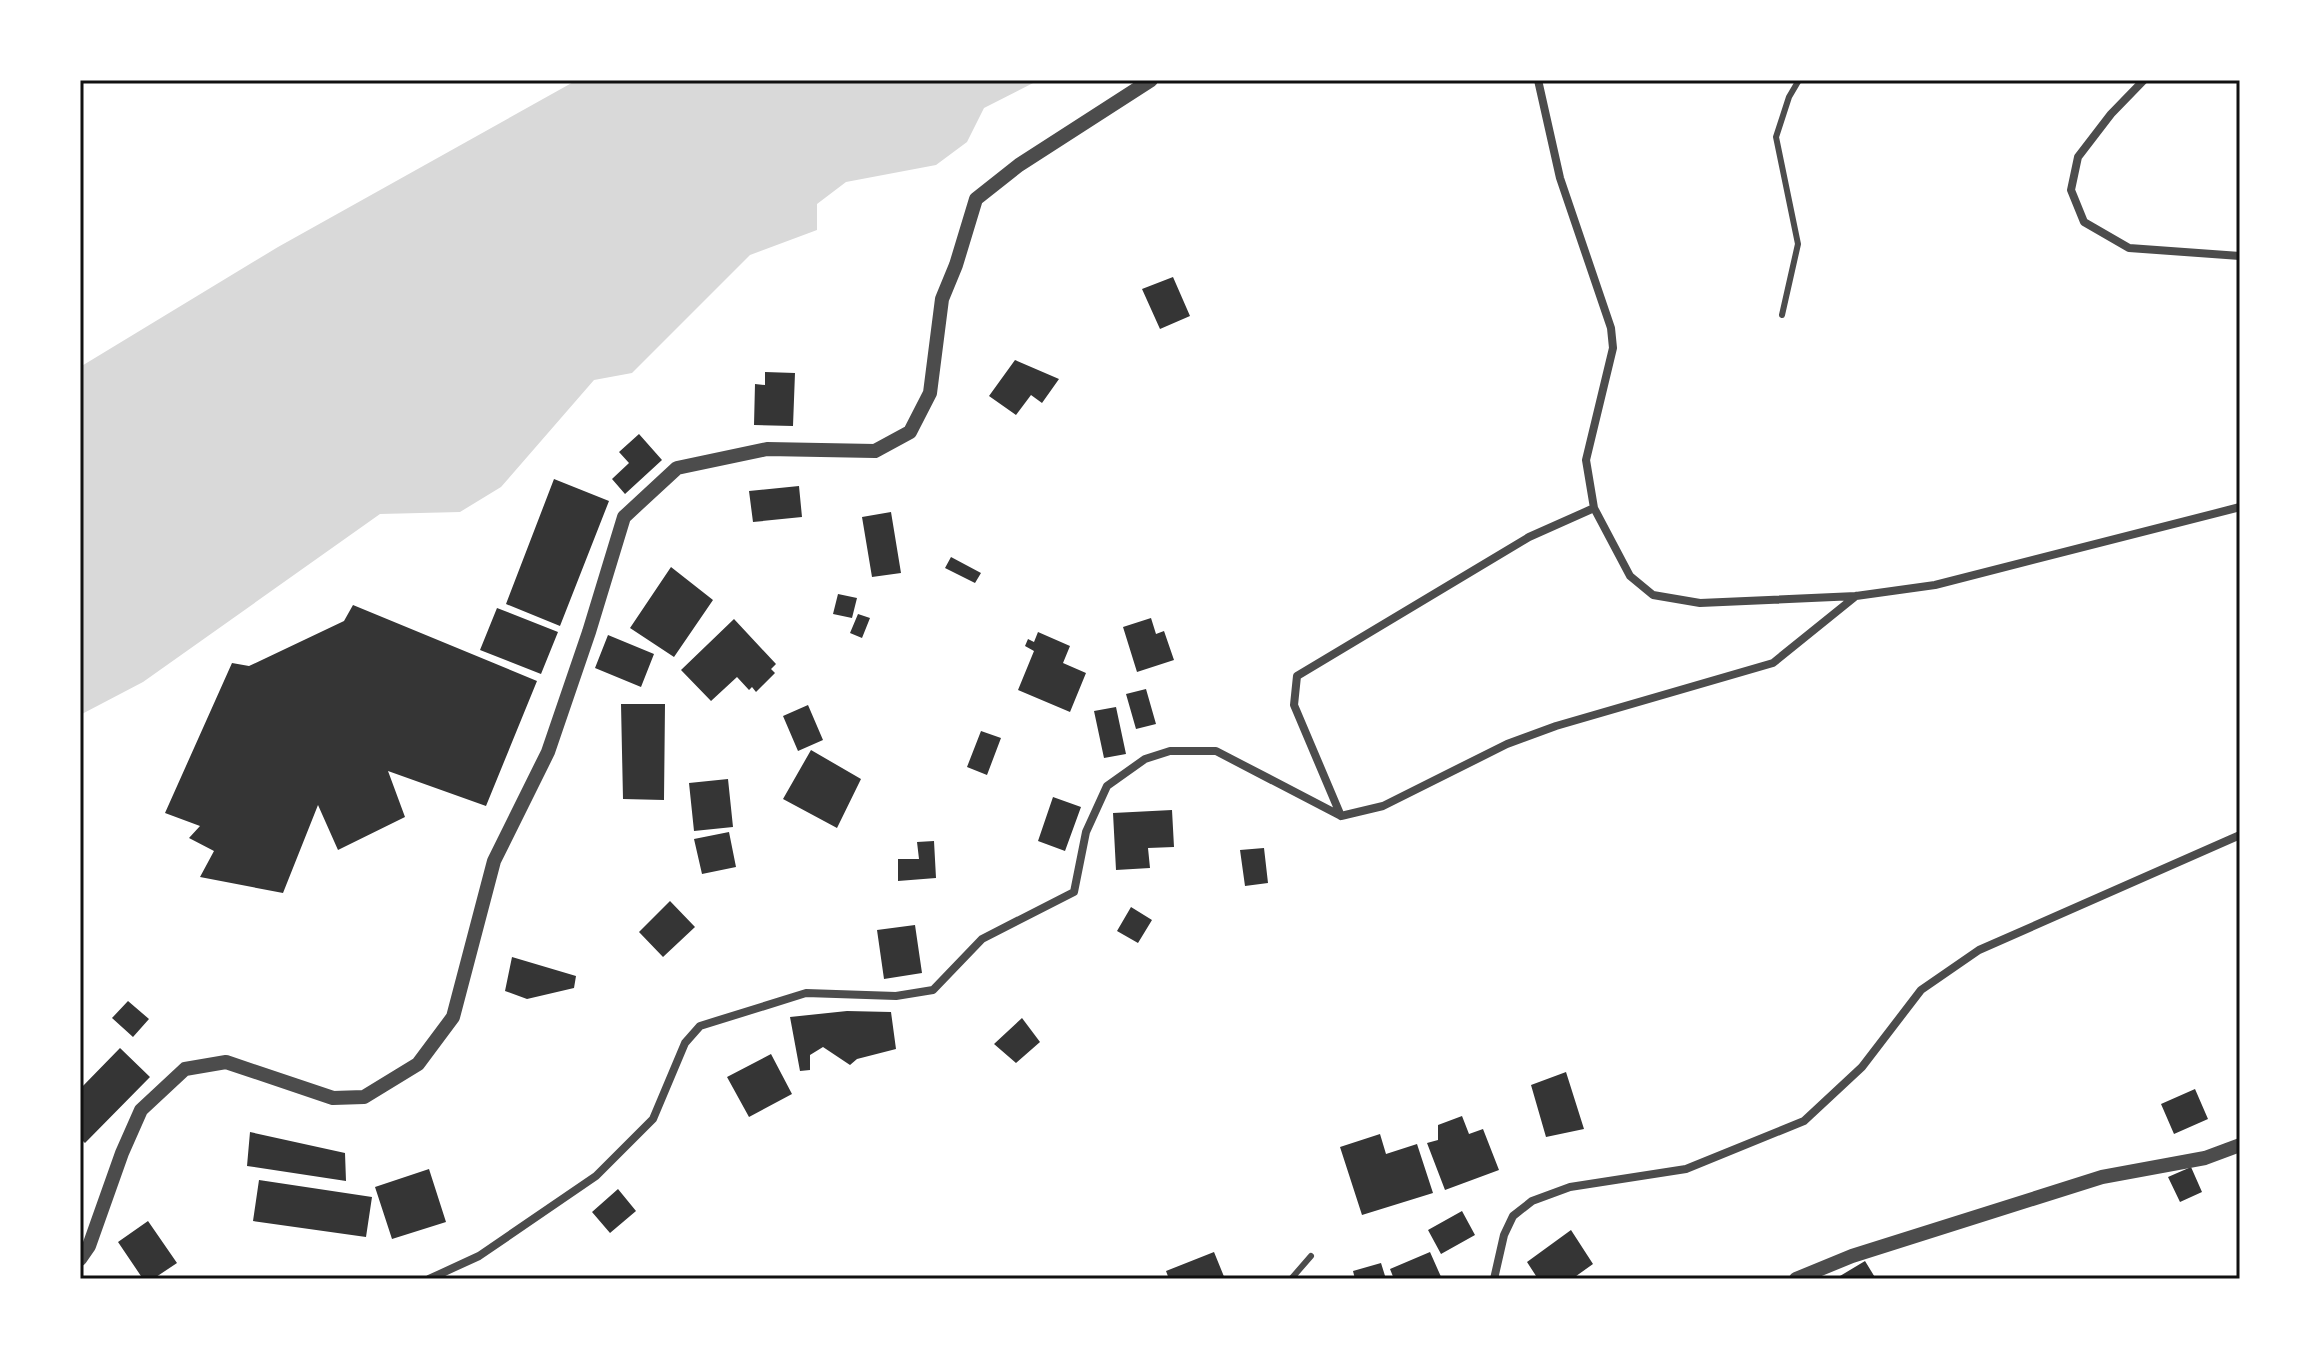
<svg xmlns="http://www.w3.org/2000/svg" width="2320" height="1359" font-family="'IBM Plex Sans',sans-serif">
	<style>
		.water { fill: #d9d9d9 }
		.building { fill: #353535 }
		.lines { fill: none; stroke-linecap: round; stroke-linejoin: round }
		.service { stroke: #4c4c4c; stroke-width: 6 }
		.minor { stroke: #4c4c4c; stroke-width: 8 }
		.tertiary { stroke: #4c4c4c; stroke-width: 14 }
		.neatline { fill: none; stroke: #111; stroke-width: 3 }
	</style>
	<rect width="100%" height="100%" fill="#fff"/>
	<path class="water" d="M577,80h462l-55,28 -17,34 -31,23 -90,17 -29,22v26l-67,25 -118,118 -38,7 -93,107 -41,25 -80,2 -237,168 -63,33v-348l198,-120z"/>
	<path class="building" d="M1173,277l17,39 -30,13 -18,-40z
		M1015,360l44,19 -17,24 -11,-8 -15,20 -27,-19z
		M765,372l30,1 -2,53 -39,-1 1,-41 10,1z
		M639,434l23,26 -37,34 -13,-15 17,-16 -10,-11z
		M554,479l55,22 -49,125 -54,-22z
		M799,486l3,31 -49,5 -4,-31z
		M891,512l10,61 -29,4 -10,-60z
		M951,557l30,16 -6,10 -30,-15z
		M671,567l42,33 -39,57 -44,-29z
		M838,594l19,4 -5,20 -19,-4z
		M353,605l184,76 -51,125 -98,-35 17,46 -67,33 -20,-45 -35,88 -83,-16 14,-26 -25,-13 11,-12 -35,-13 67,-150 17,3 95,-45z
		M497,608l61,24 -17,42 -61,-24z
		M858,614l12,4 -8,20 -12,-5z
		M1151,618l5,16 8,-3 10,29 -37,12 -14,-45z
		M734,619l42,45 -5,5 4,4 -19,19 -4,-5 -3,3 -12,-13 -26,24 -30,-31z
		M1038,632l32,14 -7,17 23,10 -16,39 -52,-22 16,-39 -9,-5 3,-7 6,3z
		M608,635l46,19 -13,33 -46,-19z
		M1146,689l10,35 -20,5 -10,-35z
		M621,704h44l-1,96 -41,-1z
		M808,705l15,35 -25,11 -15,-35z
		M1116,707l10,47 -22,4 -10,-47z
		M981,731l20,7 -14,37 -20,-8z
		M811,750l50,29 -24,49 -54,-29z
		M728,779l5,48 -39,4 -5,-48z
		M1053,797l28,10 -16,44 -27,-10z
		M1172,810l2,37 -26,1 2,20 -34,2 -3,-57z
		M729,832l7,35 -34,7 -8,-35z
		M934,841l2,37 -38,3v-22h21l-2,-17z
		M1264,848l4,35 -23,3 -5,-36z
		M670,901l25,26 -32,30 -24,-25z
		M1131,907l21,13 -14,23 -21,-12z
		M915,925l7,48 -38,6 -7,-49z
		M512,957l64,19 -2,12 -47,11 -22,-8z
		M128,1001l21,18 -16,18 -21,-19z
		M847,1011l44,1 5,37 -39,10 -7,6 -27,-18 -13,8v15l-10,1 -10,-54z
		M1022,1018l18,24 -24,21 -22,-19z
		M120,1048l30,29 -65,66 -5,-5v-49z
		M771,1054l21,40 -43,23 -22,-40z
		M1566,1072l18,57 -38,8 -15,-52z
		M2195,1089l13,30 -34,15 -13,-30z
		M1462,1116l7,18 14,-5 16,41 -54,20 -18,-47 11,-3v-15z
		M250,1132l95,21 1,28 -99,-15z
		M1380,1134l6,20 31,-10 16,49 -71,22 -22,-68z
		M2191,1167l11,25 -22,10 -12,-25z
		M429,1169l17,53 -54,17 -17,-52z
		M259,1180l113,17 -6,40 -113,-16z
		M618,1189l18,22 -26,22 -18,-21z
		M1462,1211l13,24 -34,19 -13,-24z
		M148,1221l29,42 -24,16h-10l-25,-37z
		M1571,1230l22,34 -21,15h-34l-11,-17z
		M1214,1252l11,27h-56l-3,-8z
		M1430,1252l12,27h-48l-4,-10z
		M1865,1261l11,18h-41z
		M1381,1263l5,16h-31l-2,-8z"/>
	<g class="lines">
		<path class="service" d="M1782,315l16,-71 -22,-107 13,-40 10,-17
			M1291,1279l20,-23"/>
		<path class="minor" d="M1538,80l22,98 51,150 2,20 -27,112 8,48 36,68 23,19 47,8 156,-7 79,-11 305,-78
			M2144,80l-33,34 -33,43 -7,33 13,32 45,26 111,8
			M1341,816l-47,-111 3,-29 232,-139 65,-29
			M429,1279l50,-23 117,-80 57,-57 32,-76 15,-17 106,-33 90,3 37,-6 49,-51 92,-47 12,-60 21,-46 38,-27 25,-8h46l125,65 42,-10 124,-62 49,-18 217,-63 83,-67
			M1494,1279l10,-44 9,-19 19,-15 38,-14 116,-18 118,-48 58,-54 59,-77 58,-40 261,-115"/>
		<path class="tertiary" d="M80,1259l9,-13 33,-93 19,-43 44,-41 41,-7 107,36 31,-1 54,-33 35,-47 41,-156 54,-109 41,-120 35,-115 53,-49 90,-19 108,2 35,-19 20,-39 12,-94 14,-34 20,-66 43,-34 132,-85
			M1796,1279l56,-23 250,-79 103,-19 35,-13"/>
	</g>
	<rect width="2320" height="1359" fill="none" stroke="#ffffff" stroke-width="164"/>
	<rect x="82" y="82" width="2156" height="1195" class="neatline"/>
</svg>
